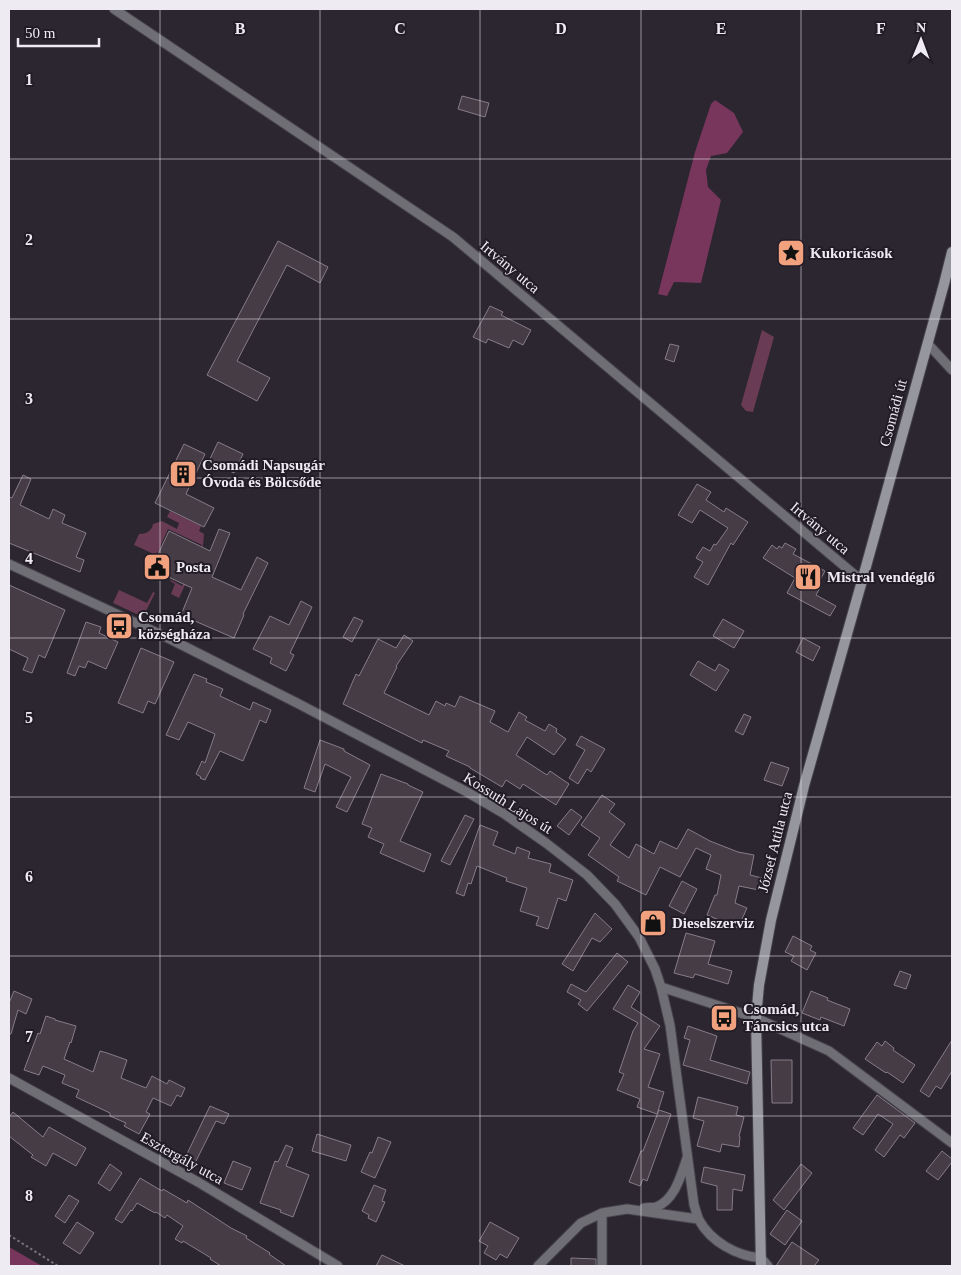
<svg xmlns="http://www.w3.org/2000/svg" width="961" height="1275" font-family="Georgia,serif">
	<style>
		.green { fill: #6a3b55 }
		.forest { fill: #79365d }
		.building { fill: #463c45; stroke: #877c87 }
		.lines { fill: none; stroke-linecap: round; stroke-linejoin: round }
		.street-casing { stroke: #46424b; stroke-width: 11 }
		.secondary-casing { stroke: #46424b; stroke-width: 12 }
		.path { stroke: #76727b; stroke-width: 2; stroke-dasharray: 2.5 2.5; stroke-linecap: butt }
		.street { stroke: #6f6e74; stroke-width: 9 }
		.secondary { stroke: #96969f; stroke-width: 10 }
		.grid { fill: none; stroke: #efebf2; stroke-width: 1; stroke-opacity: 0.55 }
		.labels { text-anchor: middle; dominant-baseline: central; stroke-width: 4; stroke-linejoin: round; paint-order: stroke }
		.poi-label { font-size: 15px; font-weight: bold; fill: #efebf2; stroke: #211c26; text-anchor: start }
		.street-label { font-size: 15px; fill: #efebf2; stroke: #211c26 }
		.grid-label { font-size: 16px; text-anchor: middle; font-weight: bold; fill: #efebf2; stroke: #211c26; stroke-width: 4; stroke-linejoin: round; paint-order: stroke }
	</style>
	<rect width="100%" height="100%" fill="#2b2630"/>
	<path class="green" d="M762,330l12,7 -21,75 -7,-1 -5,-6z
		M170,511l31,15 -2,5 5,3 -1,12 -24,52 -8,-4 4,-10 -5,-3 1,-1 11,6 20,-41 -34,-16 -8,18 17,8 -3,5 -17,-8 -1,3 -22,-10 5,-11c7,0 13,-3 14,-10l9,-3 15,8 2,-6 -12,-6z
		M119,590l28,13 6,-11 2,1 -12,24 -30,-14z"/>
	<path class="forest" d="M715,100l19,13 9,19 -16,21 -16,3 -5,14 2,17 13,13 -20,83 -27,-1 -7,14 -9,-2 37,-142 16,-48z
		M9,1247l33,19h-33z"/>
	<path class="building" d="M462,96l27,7 -4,14 -27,-8z
		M278,241l50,26 -8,16 -33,-18 -50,96 33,17 -13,23 -50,-26z
		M490,306l13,6 -2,3 30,15 -8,15 -10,-5 -4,8 -21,-9 -2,4 -13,-6z
		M670,344l9,2 -5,16 -9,-3z
		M218,442l25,12 -9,19 -25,-12z
		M184,444l21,10 -19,40 28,14 -10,19 -49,-24z
		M23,475l8,4 -11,26 29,14 4,-10 12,6 -3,8 24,10 -10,24 8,3 -4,12 -71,-29v-46l3,1z
		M697,484l14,8 -5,8 18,12 2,-4 22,14 -15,23 -2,-2 -23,42 -14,-8 9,-15 -7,-4 7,-11 7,4 4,-7 2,1 12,-17 -28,-18 -8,13 -14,-8z
		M219,529l11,4 -18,44 29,13 16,-33 11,6 -25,51 1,1 -10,23 -53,-23 11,-27 -41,-19 18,-38 41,20z
		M785,543l11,6 -3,5 32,17 -7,13 3,2 -5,9 20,11 -6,10 -43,-23 8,-15 -32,-20 9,-13 5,4 2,-3 3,2z
		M9,585l56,25 -20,48 -6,-3 -7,18 -9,-3 5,-12 -19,-9z
		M301,601l11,6 -22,46 4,2 -8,16 -16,-8 2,-5 -19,-9 17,-33 19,9z
		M354,617l9,4 -11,21 -9,-5z
		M723,619l21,12 -10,17 -21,-12z
		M86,622l15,5 -2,6 19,9 -12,27 -18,-8 -3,7 -6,-2 -4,10 -8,-3z
		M404,635l9,6 -17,25 1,1 -13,26 45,22 7,-14 9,5 1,-3 9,4 5,-11 35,15 -5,11 18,10 11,-20 8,5 -2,3 20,11 4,-7 8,5 -1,3 10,7 -12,16 -27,-18 -11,18 31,20 3,-4 19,13 -13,21 -33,-21 -3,5 -14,-9 -4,7 -32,-19v-1l-24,-11 3,-5 -26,-11 -1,3 -79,-39 13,-30 3,2 19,-37 18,9z
		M803,638l17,9 -7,14 -17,-9z
		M141,648l33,14 -19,42 -7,-3 -5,12 -25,-10z
		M698,661l17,10 4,-7 10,6 -13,21 -26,-16z
		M194,674l13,5 -1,3 17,7 -3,7 30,14 3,-8 18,8 -5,13 -6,-3 -17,41 -23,-10 -15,29 -5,-2 1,-1 -5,-3 6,-13 3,2 10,-29 -27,-12 -9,18 -13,-5z
		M744,714l7,3 -8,18 -8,-4z
		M581,736l24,13 -14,23 -4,-3 -9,15 -9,-6 16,-28 -9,-5z
		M320,740l24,9v2l26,14 -23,47 -11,-5 15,-30 -26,-13 -10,28 -11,-4z
		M771,762l18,6 -7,18 -18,-6z
		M381,774l27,10v1l15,7 -23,49 31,13 -7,18 -44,-19 4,-9 -16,-7 4,-9 -10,-4z
		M602,795l13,9 -6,8 16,12 -15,21 19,13 7,-14 18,10 6,-13 17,8 11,-20 22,12 28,11 16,3 -4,20 12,3 -3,12 -20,-4 -4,17 12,5 -9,20 -31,-13 8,-20h2l4,-20 -15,-6 5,-14 -15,-7 -16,29 -20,-10 -14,28 -29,-14 2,-4 -31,-22 12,-17 -19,-13z
		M571,809l11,8 -13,18 -12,-9z
		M465,815l9,4 -24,46 -9,-4z
		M480,825l18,7 -5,13 22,9 2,-7 13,5 -2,6 23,6 -2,8 24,8 -7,21 -8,-3 -10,31 -12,-4 3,-8 -19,-6 7,-23 -21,-7 1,-3 -30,-12 -6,18 -3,-1 -4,13 -8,-3z
		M682,881l15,8 -13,25 -15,-8z
		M595,913l17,16 -12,13 -8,-4 -19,33 -11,-7z
		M686,933l29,8 -7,23 24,7 -4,13 -33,-10 -2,4 -19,-5z
		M793,936l19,10 -2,4 6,3 -9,17 -16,-9 3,-5 -9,-4z
		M617,953l11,9 -41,49 -9,-7 3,-4 -14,-8 4,-8 15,8z
		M900,971l11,4 -5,14 -12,-4z
		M628,985l12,7 -9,15 29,19 -16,23 16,5 -12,33 16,5 -7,22 -20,-7 3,-8 -23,-9 7,-16 -5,-2 14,-41 5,-8 -25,-14z
		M14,991l18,8 -6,15 -8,-4 -7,24h-2v-31z
		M811,991l17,7 -1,2 23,9 -6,17 -23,-9 -1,3 -18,-7z
		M46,1016l9,3v1l21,6 -5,17 -1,-1 -6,17 29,13 7,-21 7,2 20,7 -6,18 25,10 6,-12 15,8 2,-4 16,8 -4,9 -4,-2 -6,11 -18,-8 -7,14 4,2 -11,20 -15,-8 2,-3 -16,-7v-3l-34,-16 3,-7 -17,-7 3,-8 -22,-9 -4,9 -15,-5 14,-37 2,1z
		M688,1026l29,10 -7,24 40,12 -3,12 -64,-19 7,-25 -6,-2z
		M952,1040v31l-11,18 -5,-3 -7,11 -9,-6z
		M885,1041l9,7 -1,2 22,15 -12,18 -16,-11 -1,1 -21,-14 12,-17 5,4z
		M771,1060h21v43h-20z
		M877,1095l38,28 -11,15 -4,-3 -16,22 -9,-7 18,-26 -15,-10 -15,21 -10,-7z
		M698,1097l40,10 -2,8 8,2 -5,19 1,1 -1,10 -17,-3 -2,8 -23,-6 7,-25 -11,-3z
		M210,1106l19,8 -5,10 -8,-3 -21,42 -10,-5z
		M659,1110l12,4 -24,67 -4,-2 -3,7 -11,-4 12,-31h2z
		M13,1112l30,25 6,-10 37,21 -10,18 -23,-13 -7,13 -15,-9 2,-2 -24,-19v-19z
		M317,1134l34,11 -5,16 -34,-10z
		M378,1137l13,5 -16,36 -14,-6 9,-20 2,1z
		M286,1145l7,3 -7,18 23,9 -16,42 -13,-5 1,-2 -21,-7 15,-42 3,1z
		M942,1151l10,8v3l-14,18 -12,-9z
		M233,1161l18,7 -9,22 -18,-7z
		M110,1164l12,9 -12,18 -12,-8z
		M801,1164l11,9 -28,37 -11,-10z
		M704,1167l41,8 -3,16 -9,-2 -1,21h-15v-24l-16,-4z
		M140,1178l22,13 1,-2 24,14 1,-3 43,28 16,8 -1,2 24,15 -1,1 17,12h-65l-11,-7 1,-1 -28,-17 -1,2 -7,-4 8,-13 -16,-11 -2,3 -9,-6 -1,1 -18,-10 -5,8 -1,-1 -9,13 -7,-4z
		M374,1185l12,5 -4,11 3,1 -9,20 -8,-4 1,-3 -7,-4z
		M69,1195l10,6 -14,22 -10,-7z
		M787,1210l15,11 -17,24 -15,-11z
		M77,1222l17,11 -14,21 -17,-11z
		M490,1222l29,16 -12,20 -7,-4 -4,6 -12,-7 4,-7 -9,-5z
		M792,1242l27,18 -5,6h-38z
		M382,1255l23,11h-29z
		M571,1258l25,1v7h-25z"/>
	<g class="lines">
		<g class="street-casing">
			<path id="street" d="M114,9l339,228 409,344
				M928,344l24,26
				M9,564l157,73 131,66 170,89 36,21 43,30 41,32 28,29 24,33 16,32 6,18 9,38 24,180c2,5 3,11 5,15 12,22 38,36 62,38l7,8
				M661,987l95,31 73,33 123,92
				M9,1078l189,104 140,84
				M644,1208c3,-1 9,0 12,-1 19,-7 25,-32 31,-49
				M602,1213v53
				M538,1266l43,-43 21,-10 25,-4 71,10"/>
		</g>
		<g class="secondary-casing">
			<path id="secondary" d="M761,1266l-5,-248 3,-33 12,-65 33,-134 58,-205 82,-297 8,-32"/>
		</g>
		<path class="path" d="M9,1235l49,31"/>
		<use href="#street" class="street"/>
		<use href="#secondary" class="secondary"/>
	</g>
	<path class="grid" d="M160,9v1257M320,9v1257M480,9v1257M641,9v1257M801,9v1257M9,159h943M9,319h943M9,478h943M9,638h943M9,797h943M9,956h943M9,1116h943"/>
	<defs>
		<g id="sight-square" transform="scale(1.4375)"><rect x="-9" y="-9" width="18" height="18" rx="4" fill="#f2a17e" stroke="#211c26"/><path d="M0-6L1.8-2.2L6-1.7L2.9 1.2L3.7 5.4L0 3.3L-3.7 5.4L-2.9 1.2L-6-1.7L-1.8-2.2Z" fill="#111"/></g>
		<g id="building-square" transform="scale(1.4375)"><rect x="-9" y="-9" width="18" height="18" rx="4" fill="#f2a17e" stroke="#211c26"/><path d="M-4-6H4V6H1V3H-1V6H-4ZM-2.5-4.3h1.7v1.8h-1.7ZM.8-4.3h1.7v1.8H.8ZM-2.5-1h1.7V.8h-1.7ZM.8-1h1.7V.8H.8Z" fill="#111"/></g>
		<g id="civic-square" transform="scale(1.4375)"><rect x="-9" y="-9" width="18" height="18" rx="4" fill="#f2a17e" stroke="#211c26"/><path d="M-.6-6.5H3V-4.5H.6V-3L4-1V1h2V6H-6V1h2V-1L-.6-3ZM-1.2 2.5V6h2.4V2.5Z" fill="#111"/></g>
		<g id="restaurant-square" transform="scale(1.4375)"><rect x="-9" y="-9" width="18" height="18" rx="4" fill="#f2a17e" stroke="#211c26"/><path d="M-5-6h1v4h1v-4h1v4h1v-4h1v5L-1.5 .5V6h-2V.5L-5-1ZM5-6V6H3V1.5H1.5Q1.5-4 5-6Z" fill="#111"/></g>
		<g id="bus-square" transform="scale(1.4375)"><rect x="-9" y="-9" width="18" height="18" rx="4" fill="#f2a17e" stroke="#211c26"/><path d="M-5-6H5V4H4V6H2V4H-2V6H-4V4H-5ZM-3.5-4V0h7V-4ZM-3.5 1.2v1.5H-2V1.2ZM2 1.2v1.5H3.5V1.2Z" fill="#111"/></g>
		<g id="shop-square" transform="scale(1.4375)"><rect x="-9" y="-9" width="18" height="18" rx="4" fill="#f2a17e" stroke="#211c26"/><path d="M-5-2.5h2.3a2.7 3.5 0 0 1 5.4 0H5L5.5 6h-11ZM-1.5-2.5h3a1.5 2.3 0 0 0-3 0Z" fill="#111"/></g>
	</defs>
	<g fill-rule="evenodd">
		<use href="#sight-square" x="791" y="253"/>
		<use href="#building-square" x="183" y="474"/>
		<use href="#civic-square" x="157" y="567"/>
		<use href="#restaurant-square" x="808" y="577"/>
		<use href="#bus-square" x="119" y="626"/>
		<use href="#shop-square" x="653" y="923"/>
		<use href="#bus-square" x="724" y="1018"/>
	</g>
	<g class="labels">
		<g class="poi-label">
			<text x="810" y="253">Kukoricások</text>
			<text x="202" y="465">Csomádi Napsugár<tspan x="202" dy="17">Óvoda és Bölcsőde</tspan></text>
			<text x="176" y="567">Posta</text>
			<text x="827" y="577">Mistral vendéglő</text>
			<text x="138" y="617">Csomád,<tspan x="138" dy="17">községháza</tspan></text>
			<text x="672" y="923">Dieselszerviz</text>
			<text x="743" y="1009">Csomád,<tspan x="743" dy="17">Táncsics utca</tspan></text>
		</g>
		<g class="street-label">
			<text transform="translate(510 267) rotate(40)">Irtvány utca</text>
			<text transform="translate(893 413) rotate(-75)">Csomádi út</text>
			<text transform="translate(820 528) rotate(40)">Irtvány utca</text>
			<text transform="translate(508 803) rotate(32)">Kossuth Lajos út</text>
			<text transform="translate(775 842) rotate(-76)">József Attila utca</text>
			<text transform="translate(182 1158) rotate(29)">Esztergály utca</text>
		</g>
	</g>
	<g class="grid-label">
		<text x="240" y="34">B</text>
		<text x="400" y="34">C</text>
		<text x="561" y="34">D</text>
		<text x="721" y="34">E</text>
		<text x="881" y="34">F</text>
		<text x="29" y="85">1</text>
		<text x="29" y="245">2</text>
		<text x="29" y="404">3</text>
		<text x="29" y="564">4</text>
		<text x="29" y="723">5</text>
		<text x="29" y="882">6</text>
		<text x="29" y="1042">7</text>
		<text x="29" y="1201">8</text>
	</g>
	<rect width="961" height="1275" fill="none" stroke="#efebf2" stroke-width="20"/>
	<g transform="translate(921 40) rotate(1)" stroke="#211c26" stroke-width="4" paint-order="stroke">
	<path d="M0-4L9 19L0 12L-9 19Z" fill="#efebf2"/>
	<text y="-8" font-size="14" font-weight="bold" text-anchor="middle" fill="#efebf2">N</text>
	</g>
	<path d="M18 38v8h81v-8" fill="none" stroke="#efebf2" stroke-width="2.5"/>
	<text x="25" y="38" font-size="15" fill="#efebf2" stroke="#211c26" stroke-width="4" paint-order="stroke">50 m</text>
</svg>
